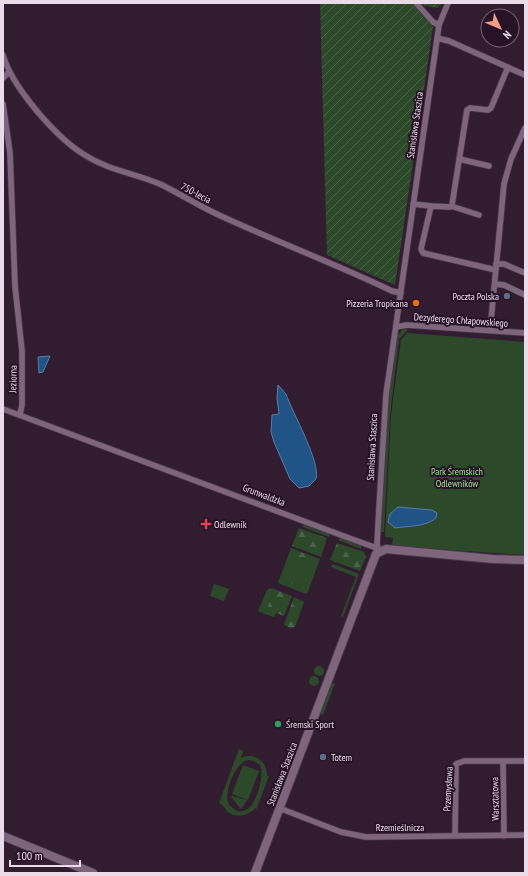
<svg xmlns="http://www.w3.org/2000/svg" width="528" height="876" font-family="'PT Sans Narrow',sans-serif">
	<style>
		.green { fill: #2c4a2a; fill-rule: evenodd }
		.forest { fill: url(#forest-firs) }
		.garden { fill: url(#garden-furrows) }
		.water { fill: #205487; stroke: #5c7ca4 }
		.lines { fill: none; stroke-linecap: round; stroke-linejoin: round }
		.street-casing { stroke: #4a384a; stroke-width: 7 }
		.secondary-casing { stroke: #4a384a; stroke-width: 10 }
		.street { stroke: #7e657c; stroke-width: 5.5 }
		.secondary { stroke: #7e657c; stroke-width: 8 }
		.service-dot { fill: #5c6f8a; stroke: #271226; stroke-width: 1.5 }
		.food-dot { fill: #e8710a; stroke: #271226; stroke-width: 1.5 }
		.health-dot { fill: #e0444e; stroke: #271226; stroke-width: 1.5 }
		.leisure-dot { fill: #2e9e5b; stroke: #271226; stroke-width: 1.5 }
		.labels { text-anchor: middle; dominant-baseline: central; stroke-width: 4; stroke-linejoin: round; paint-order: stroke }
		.street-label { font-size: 10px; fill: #e9dbe8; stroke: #271226 }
		.poi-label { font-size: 10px; fill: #e9dbe8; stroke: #271226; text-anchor: start }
		.park-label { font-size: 10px; fill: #9ae394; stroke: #271226 }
	</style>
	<defs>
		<pattern id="forest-firs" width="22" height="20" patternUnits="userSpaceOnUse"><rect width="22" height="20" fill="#2c4a2a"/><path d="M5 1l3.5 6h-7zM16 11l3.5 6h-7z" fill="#4b6449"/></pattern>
		<pattern id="garden-furrows" width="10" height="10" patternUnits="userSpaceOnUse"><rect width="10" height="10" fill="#2c4a2a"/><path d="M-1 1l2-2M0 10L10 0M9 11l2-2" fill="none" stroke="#4b6449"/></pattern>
	</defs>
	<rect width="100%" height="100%" fill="#311c30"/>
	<path class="green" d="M408,328l-1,3 -8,8 -9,76 -6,117h-3l4,-89 6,-66 7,-42 4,-5z
		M407,333l118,9v213l-133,-9 1,-8 -8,-1 6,-122 10,-75z
		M304,524l25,9v4l-26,-10z
		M340,537l22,8 -1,4 -23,-9z
		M291,548l29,11 -12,33 -2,2 -28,-11z
		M333,564l26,10 -16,43 -2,-1 15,-39 -25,-10z
		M214,584l15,5 -5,12 -14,-5z
		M270,588l4,1 -9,25 -7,-3 9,-21z
		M314 671a5 5 0 1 1 10 0a5 5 0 1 1-10 0Z
		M309 681a5 5 0 1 1 10 0a5 5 0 1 1-10 0Z
		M332,683l3,1 -12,31 -3,-1 5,-12 -1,-3z
		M239,749l4,2 -2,7c14,-6 26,3 26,18h2l-13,34v-2c-8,7 -18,11 -28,4 -4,-4 -4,-7 -9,-9zM248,760l6,1 6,4c5,9 -3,36 -11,43 -3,3 -8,4 -12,3l-8,-6c-6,-11 6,-43 19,-45z
		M243,765l16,6 -11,29 -16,-6z
		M232,796l15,4 -6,9 -10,-12z"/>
	<path class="forest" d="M299,528l28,10 -6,19 -29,-11z
		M337,543l27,9 2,5 -6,14 -30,-11z
		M298 558a5 5 0 1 1 10 0a5 5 0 1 1-10 0Z
		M290.5 580a4.5 4.5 0 1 1 9 0a4.5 4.5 0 1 1-9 0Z
		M274,589l18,7 -8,20 -8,-3 -2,4 -9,-3z
		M294,597l10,5 -9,25 -4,1 -7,-3z"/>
	<path class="garden" d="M320,3h92l21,24 -38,258 -68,-30z
		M419,3h24l-6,5 -16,-3z"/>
	<path class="water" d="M50,356l-7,16 -4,1 -1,-16z
		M278,385l8,9c6,18 35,68 30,85l-7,7 -10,2 -9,-9 -16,-37 -3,-10 1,-17 7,-1 -2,-16z
		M398,507l34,3 5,3 -1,5c-10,9 -29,8 -41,10l-7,-6 2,-8z"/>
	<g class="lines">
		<g class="street-casing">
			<path id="street" d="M416,3l17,19 6,3
				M437,38l12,3 76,34
				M3,55c9,32 52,81 80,99 26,17 52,19 79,31 20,10 39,22 59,31 56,26 115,48 171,75l9,2
				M3,78l6,-6
				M3,104l7,49 5,133 7,65v54l-2,9
				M459,159l30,7
				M413,204l18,2 -10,43 2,4 73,17
				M431,206l19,1 2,-2 15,-95 3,-2 18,2 3,-2 17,-41
				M451,206l28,9
				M496,264h8l21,9
				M495,284l9,1 21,10
				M396,327l11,-2 118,8
				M490,331l14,-147 7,-25 14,-31
				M3,409l346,129 25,9 5,4
				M379,551l-2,-7 2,-35 7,-114 53,-370 9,-22
				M503,761l1,75
				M279,808l62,24 25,5 159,-2
				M455,836l1,-72 8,-3h61"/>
		</g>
		<g class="secondary-casing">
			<path id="secondary" d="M3,836l90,37
				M255,873l121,-319 10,-5 107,10 32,1"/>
		</g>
		<use href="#street" class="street"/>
		<use href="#secondary" class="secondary"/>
	</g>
	<g class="service-dot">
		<circle cx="507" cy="296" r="4"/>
		<circle cx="323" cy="757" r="4"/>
	</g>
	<circle class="food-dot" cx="416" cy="303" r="4"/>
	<path class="health-dot" d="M204 518h4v4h4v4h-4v4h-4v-4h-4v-4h4z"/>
	<circle class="leisure-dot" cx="278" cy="724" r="4"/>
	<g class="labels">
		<g class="street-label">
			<text transform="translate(415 125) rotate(-82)">Stanisława Staszica</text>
			<text transform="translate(196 193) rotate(28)">750-lecia</text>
			<text transform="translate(461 320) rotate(4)">Dezyderego Chłapowskiego</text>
			<text transform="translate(13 379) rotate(-89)">Jeziorna</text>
			<text transform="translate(372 447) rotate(-87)">Stanisława Staszica</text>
			<text transform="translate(264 495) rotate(21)">Grunwaldzka</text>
			<text transform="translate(282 774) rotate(-69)">Stanisława Staszica</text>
			<text transform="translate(448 789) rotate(-87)">Przemysłowa</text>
			<text transform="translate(495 799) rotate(-91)">Warsztatowa</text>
			<text x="400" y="827">Rzemieślnicza</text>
		</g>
		<g class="poi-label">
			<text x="499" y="296" text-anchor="end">Poczta Polska</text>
			<text x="408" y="303" text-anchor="end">Pizzeria Tropicana</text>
			<text x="214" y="524">Odlewnik</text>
			<text x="286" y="724">Śremski Sport</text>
			<text x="331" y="757">Totem</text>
		</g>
		<g class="park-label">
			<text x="457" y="471">Park Śremskich<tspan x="457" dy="12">Odlewników</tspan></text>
		</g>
	</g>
	<rect width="528" height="876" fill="none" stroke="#e9dbe8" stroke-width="8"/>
	<g transform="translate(500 28) rotate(134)"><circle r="19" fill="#271226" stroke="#756274"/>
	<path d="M0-3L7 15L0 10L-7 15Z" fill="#f49e87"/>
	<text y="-6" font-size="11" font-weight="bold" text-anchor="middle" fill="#e9dbe8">N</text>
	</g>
	<path d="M10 860v6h70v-6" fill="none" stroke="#e9dbe8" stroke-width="2"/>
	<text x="16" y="860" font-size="12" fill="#e9dbe8" stroke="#271226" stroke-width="3" paint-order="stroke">100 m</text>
</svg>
